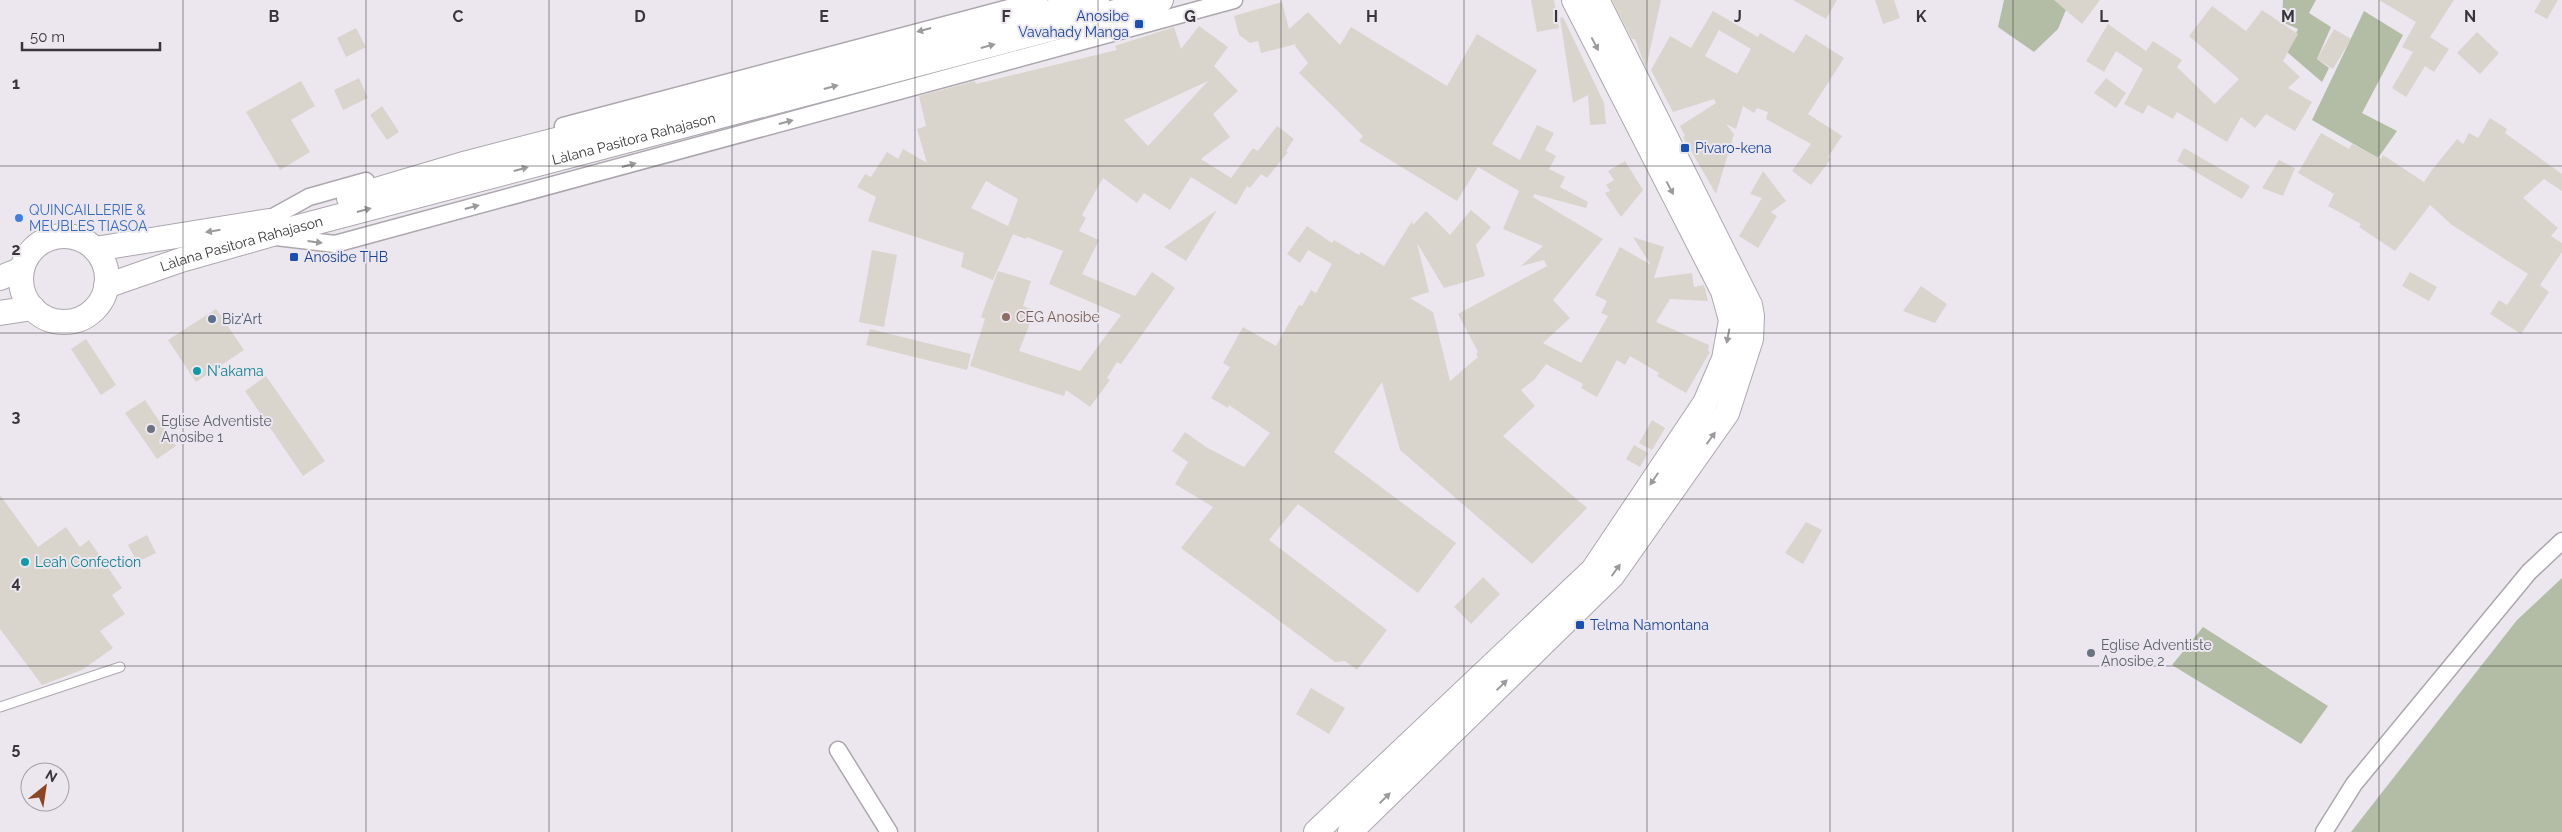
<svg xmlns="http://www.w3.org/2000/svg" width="2562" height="832" font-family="Raleway,sans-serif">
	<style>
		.green { fill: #b3bda5 }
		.building { fill: #d9d4cc; fill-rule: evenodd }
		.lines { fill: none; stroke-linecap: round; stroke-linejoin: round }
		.lane-casing { stroke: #aca7ae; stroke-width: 11 }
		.street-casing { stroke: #aca7ae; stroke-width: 19 }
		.secondary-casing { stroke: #aca7ae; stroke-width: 26 }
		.lane { stroke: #fff; stroke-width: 9 }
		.street { stroke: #fff; stroke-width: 16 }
		.secondary { stroke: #fff; stroke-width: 24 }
		.oneway { fill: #9c9a9c }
		.grid { fill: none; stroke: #38363a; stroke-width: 1; stroke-opacity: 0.55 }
		.transit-dot { fill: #1a4fb4; stroke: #ece7ef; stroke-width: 2 }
		.shop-dot { fill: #3f7fe0; stroke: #ece7ef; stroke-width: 2 }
		.education-dot { fill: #8d6e63; stroke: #ece7ef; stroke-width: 2 }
		.service-dot { fill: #5c6f8a; stroke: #ece7ef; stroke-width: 2 }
		.culture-dot { fill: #0f9aa8; stroke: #ece7ef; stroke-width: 2 }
		.worship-dot { fill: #6b7280; stroke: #ece7ef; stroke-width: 2 }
		.labels { text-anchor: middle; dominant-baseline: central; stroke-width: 4; stroke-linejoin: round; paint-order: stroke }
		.transit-label { font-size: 14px; fill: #164399; stroke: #ece7ef; text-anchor: start }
		.street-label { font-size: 14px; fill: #38363a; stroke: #ece7ef }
		.shop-label { font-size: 14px; fill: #366cbe; stroke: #ece7ef; text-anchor: start }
		.education-label { font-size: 14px; fill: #785e54; stroke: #ece7ef; text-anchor: start }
		.service-label { font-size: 14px; fill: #4e5e75; stroke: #ece7ef; text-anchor: start }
		.culture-label { font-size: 14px; fill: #0d838f; stroke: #ece7ef; text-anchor: start }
		.worship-label { font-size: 14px; fill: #5b616d; stroke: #ece7ef; text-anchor: start }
		.grid-label { font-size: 16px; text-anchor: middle; font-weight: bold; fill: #38363a; stroke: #ece7ef; stroke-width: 4; stroke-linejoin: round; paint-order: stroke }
	</style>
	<rect width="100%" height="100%" fill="#ece7ef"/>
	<path class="green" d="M2004,0h66l-12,29 -24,23 -36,-25z
		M2283,0h33l-7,13 22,14 -14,32 12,9 -7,14 -35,-30 11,-23 -16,-7z
		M2364,11l39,24 -41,78 35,18 -19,27 -66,-38z
		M2562,578v254h-211l166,-212z
		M2203,627l125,79 -27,38 -129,-79z"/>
	<path class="building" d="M1531,0h23l5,28 -22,4z
		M1612,0h49l-15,68 -11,-29h-3z
		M1793,0h44l-11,19z
		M1875,0h19l6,18 -17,6z
		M2054,0h46l-18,24z
		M2379,0h75l-24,37 19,12 -15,23 -9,-6 -19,31 -14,-9 21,-36 -11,-5 14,-25z
		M2541,0h17l-11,19 -13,-7z
		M1282,2l7,27 19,-17 32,33 11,-18 96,59 30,-52 60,36 -45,74 28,16 17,-35 17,8 -9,17 11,6 -7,13 16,8 -5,10 28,15 -2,6 -52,-14 -1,3 70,42 -50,61 17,18 -27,25 38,20 27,-47 -7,-3 6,-12 -12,-6 25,-48 31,18 -18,-28 31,10 -10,31 38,-5 2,14 10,-2 4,16 -38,-2 -14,23 53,23 -1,6 2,1 -24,41 -29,-17 2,-3 -29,-17 -5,9 -8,-5 -20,37 -16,-9 2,-4 -37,-20 -11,15 -14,11 14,16 -32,30 84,72 -55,56 -132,-114 -18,-68 -48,70 122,91 -38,50 -120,-89 -29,36 118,90 -30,40 -12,-9 -10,1 -154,-114 32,-41 -38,-23 13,-22 -16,-11 13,-19 21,15 38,20 26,-34 -41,-28 -1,3 -17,-10 19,-31 -7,-4 20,-36 33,19 23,-41 3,1 9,-16 5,3 16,-29 -24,-14 -8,13 -13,-9 20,-28 25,17 2,-3 25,15 2,-3 23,14 28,-45 1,4 13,-14 24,24 21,-25 20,17 -15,18 9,31 -41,12 -27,-45 12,49 -19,6 23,14 17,69 28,-24 -2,-3 2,-2 -20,-38 89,-48 -3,-6 -23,6 22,-20 -40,-17 16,-38 -41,-24 -21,34 -98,-60 4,-5 -64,-63 9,-10 -13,-17 1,-2 -35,9 -3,-12 -8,2 -11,-8 -5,-19z
		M2212,6l34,25 16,-21 36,24 -15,27 17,16 -12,11 24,14 -17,29 -29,-17 -11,14 -14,-11 -14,25 -50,-30 -4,7 -25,-14 -5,9 -19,-10 19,-35 -27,-18 -12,21 -18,-11 22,-37 38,27 7,-10 29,19 -5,7 38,37 24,-25 -50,-43z
		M1713,11l45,26 2,-4 34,20 12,-19 38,24 -36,56 34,22 -14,21 3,2 -20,26 -19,-14 19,-27 -45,-25 2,-7 -11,-4 -3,5 -11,-7 -7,23 -10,-5 8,10 -18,60 -33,-57 2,-1 -5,-10 36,-23 -2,-4 -41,13 -22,-42 19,-34 21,12zM1719,30l32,19 -14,25 -32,-18z
		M1563,17l41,86 2,21 -16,1 -2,-30 -15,8 -13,-85z
		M1199,26l29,21 -14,19 24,25 -25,23 17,23 -29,22 30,19 22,-30 5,3 19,-25 17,13 -8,12 2,1 -21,26 -6,-4 -11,14 -3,-2 -11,19 -45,-28 -21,33 -26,-17 -7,10 -34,-25 -21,37 4,3 -7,13 20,9 -17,34 53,22 17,-24 23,16 -54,76 -4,-2 -10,16 3,2 -20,27 -24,-17 -2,6 -94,-30 15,-47 -4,-2 17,-46 33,10 -8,25 12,5 -16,40 61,20 41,-56 -72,-31 14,-33 -36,-14 -1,2 -13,-5 -20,46 -32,-13 3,-14 -96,-32 8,-24 -19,-10 8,-13 6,3 16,-25 11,7 5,-10 24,14 -10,-34 9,-3 -7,-30 56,-15 1,3 141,-34 -2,-4 59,-19 7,22zM1208,81l-60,65 -24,-26zM986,181l32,18 -10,27 -37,-18z
		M356,28l10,19 -20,10 -9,-19z
		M2334,29l17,10 -18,30 -16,-10z
		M2477,32l22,21 -19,21 -23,-21z
		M359,78l9,20 -25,12 -9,-20z
		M2106,78l20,15 -10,15 -22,-15z
		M301,81l14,25 -24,14 19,32 -30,18 -34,-58z
		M382,106l17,26 -12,8 -17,-25z
		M2490,118l17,11 -2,4 57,41v17l-18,-12 -21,19 35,30 -7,8 11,7v9l-22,33 9,7 -28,42 -31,-20 9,-14 8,5 21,-31 -76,-49 -22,-20 -35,46 -36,-24 2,-3 -33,-18 6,-12 -36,-21 23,-40 28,16 3,-5 29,15 2,-4 41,27 8,-12 25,-31 6,5 6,-11 9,5z
		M2184,148l66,38 -8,13 -65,-38z
		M2279,160l16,8 -12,28 -21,-8z
		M1625,161l18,29 -22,27 -16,-24 5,-2 -4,-6 8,-5 -6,-9z
		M1763,171l23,30 -15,11 6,4 -19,32 -19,-12 23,-38 -12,-4z
		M1217,210l-31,51 -22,-14z
		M872,250l25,5 -13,72 -25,-5z
		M2410,272l27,15 -8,14 -27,-15z
		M1921,286l26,18 -12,19 -32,-12z
		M216,309l28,41 -48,32 -28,-42z
		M870,329l101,25 -4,16 -101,-25z
		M86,339l30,46 -15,10 -30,-46z
		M266,376l59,85 -22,15 -58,-85z
		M145,400l31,46 -19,13 -32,-46z
		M1652,420l13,8 -13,22 -13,-7z
		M1634,445l14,8 -8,14 -14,-8z
		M0,495l38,52 28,-20 14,20 9,-7 33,48 -10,7 13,19 -25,17 13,17 -31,22 -40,15 -42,-56z
		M1806,522l16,8 -19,34 -18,-11z
		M147,535l9,18 -19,9 -9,-17z
		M1483,577l17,17 -29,30 -17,-17z
		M1311,688l34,20 -16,26 -33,-20z"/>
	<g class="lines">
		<g class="lane-casing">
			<path id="lane" d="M0,707l120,-40"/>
		</g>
		<g class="street-casing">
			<path id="street" d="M563,126l476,-126
				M262,223l47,-26 57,-16
				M276,237l59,7 899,-244
				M838,750l51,82
				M2324,832l30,-48 175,-212 33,-31"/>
		</g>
		<g class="secondary-casing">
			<g id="secondary">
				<path d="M349,198l118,-35 630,-163"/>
				<circle cx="64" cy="279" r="43"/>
				<path d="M95,249l174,-28"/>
				<path d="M0,278l22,-9"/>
				<path id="s1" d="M106,286l75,-26 102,-29 878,-231"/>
				<path d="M0,313l33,-5"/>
				<path d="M1316,832l277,-262 112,-167 19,-44 7,-39 -8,-29 -149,-291"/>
				<path d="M1350,832l262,-256 115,-163 24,-74 1,-23 -2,-11 -153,-305"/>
			</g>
		</g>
		<use href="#lane" class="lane"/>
		<use href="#street" class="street"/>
		<use href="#secondary" class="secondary"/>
	</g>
	<defs><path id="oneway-solid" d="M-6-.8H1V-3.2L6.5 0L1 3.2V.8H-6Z" transform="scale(1.25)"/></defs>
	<g class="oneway">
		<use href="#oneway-solid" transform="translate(924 30) rotate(165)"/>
		<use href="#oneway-solid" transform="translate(1595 44) rotate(62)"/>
		<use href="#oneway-solid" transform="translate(988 46) rotate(-15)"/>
		<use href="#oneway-solid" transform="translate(831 87) rotate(-15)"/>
		<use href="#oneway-solid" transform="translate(786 122) rotate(-15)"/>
		<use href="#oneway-solid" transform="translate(629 165) rotate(-15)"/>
		<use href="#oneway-solid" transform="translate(521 169) rotate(-15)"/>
		<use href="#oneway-solid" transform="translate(1670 188) rotate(62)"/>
		<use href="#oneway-solid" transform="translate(472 207) rotate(-15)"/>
		<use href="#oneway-solid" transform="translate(364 210) rotate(-15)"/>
		<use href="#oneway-solid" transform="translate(213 231) rotate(171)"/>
		<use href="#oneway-solid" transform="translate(315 242) rotate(7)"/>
		<use href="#oneway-solid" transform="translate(1728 336) rotate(101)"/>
		<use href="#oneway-solid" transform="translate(1711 438) rotate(-54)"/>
		<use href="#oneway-solid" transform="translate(1654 479) rotate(124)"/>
		<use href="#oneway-solid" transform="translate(1616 570) rotate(-54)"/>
		<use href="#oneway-solid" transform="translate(1502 685) rotate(-44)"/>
		<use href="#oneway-solid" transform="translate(1385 798) rotate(-44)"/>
	</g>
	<path class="grid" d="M183,0v832M366,0v832M549,0v832M732,0v832M915,0v832M1098,0v832M1281,0v832M1464,0v832M1647,0v832M1830,0v832M2013,0v832M2196,0v832M2379,0v832M0,166h2562M0,333h2562M0,499h2562M0,666h2562"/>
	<g class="transit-dot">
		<rect x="1134" y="19" width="10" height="10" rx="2.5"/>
		<rect x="1680" y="143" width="10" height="10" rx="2.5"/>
		<rect x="289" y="252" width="10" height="10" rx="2.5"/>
		<rect x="1575" y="620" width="10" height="10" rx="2.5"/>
	</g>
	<circle class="shop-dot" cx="19" cy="218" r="5"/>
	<circle class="education-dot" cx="1006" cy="317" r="5"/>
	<circle class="service-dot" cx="212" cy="319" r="5"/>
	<g class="culture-dot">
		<circle cx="197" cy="371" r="5"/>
		<circle cx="25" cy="562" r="5"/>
	</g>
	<g class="worship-dot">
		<circle cx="151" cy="429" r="5"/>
		<circle cx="2091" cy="653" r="5"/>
	</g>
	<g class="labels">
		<g class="transit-label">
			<text x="1129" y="16" text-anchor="end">Anosibe<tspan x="1129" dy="16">Vavahady Manga</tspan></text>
			<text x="1695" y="148">Pivaro-kena</text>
			<text x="304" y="257">Anosibe THB</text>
			<text x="1590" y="625">Telma Namontana</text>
		</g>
		<g class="street-label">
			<text stroke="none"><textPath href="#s1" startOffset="548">Làlana Pasitora Rahajason</textPath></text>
			<text stroke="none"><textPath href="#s1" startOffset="142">Làlana Pasitora Rahajason</textPath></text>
		</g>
		<g class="shop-label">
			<text x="29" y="210">QUINCAILLERIE &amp;<tspan x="29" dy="16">MEUBLES TIASOA</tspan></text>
		</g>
		<g class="education-label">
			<text x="1016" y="317">CEG Anosibe</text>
		</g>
		<g class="service-label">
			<text x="222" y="319">Biz'Art</text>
		</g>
		<g class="culture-label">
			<text x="207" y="371">N'akama</text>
			<text x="35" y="562">Leah Confection</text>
		</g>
		<g class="worship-label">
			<text x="161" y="421">Eglise Adventiste<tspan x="161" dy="16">Anosibe 1</tspan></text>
			<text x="2101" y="645">Eglise Adventiste<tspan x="2101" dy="16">Anosibe 2</tspan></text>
		</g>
	</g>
	<g class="grid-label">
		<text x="274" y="22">B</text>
		<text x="458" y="22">C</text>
		<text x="640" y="22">D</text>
		<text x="824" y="22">E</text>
		<text x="1006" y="22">F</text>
		<text x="1190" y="22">G</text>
		<text x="1372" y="22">H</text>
		<text x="1556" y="22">I</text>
		<text x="1738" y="22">J</text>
		<text x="1921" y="22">K</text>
		<text x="2104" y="22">L</text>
		<text x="2288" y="22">M</text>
		<text x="2470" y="22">N</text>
		<text x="16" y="89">1</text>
		<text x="16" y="255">2</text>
		<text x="16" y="422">3</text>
		<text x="16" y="588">4</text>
		<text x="16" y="754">5</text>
	</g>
	<g transform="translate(45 787) rotate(30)"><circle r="24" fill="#ece7ef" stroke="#a4a0a7"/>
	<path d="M0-4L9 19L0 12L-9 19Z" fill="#8d4623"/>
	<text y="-8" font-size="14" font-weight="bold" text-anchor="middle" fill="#38363a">N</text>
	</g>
	<path d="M22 42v8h138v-8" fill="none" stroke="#38363a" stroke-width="2.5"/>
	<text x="30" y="42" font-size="15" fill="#38363a" stroke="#ece7ef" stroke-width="4" paint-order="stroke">50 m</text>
</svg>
